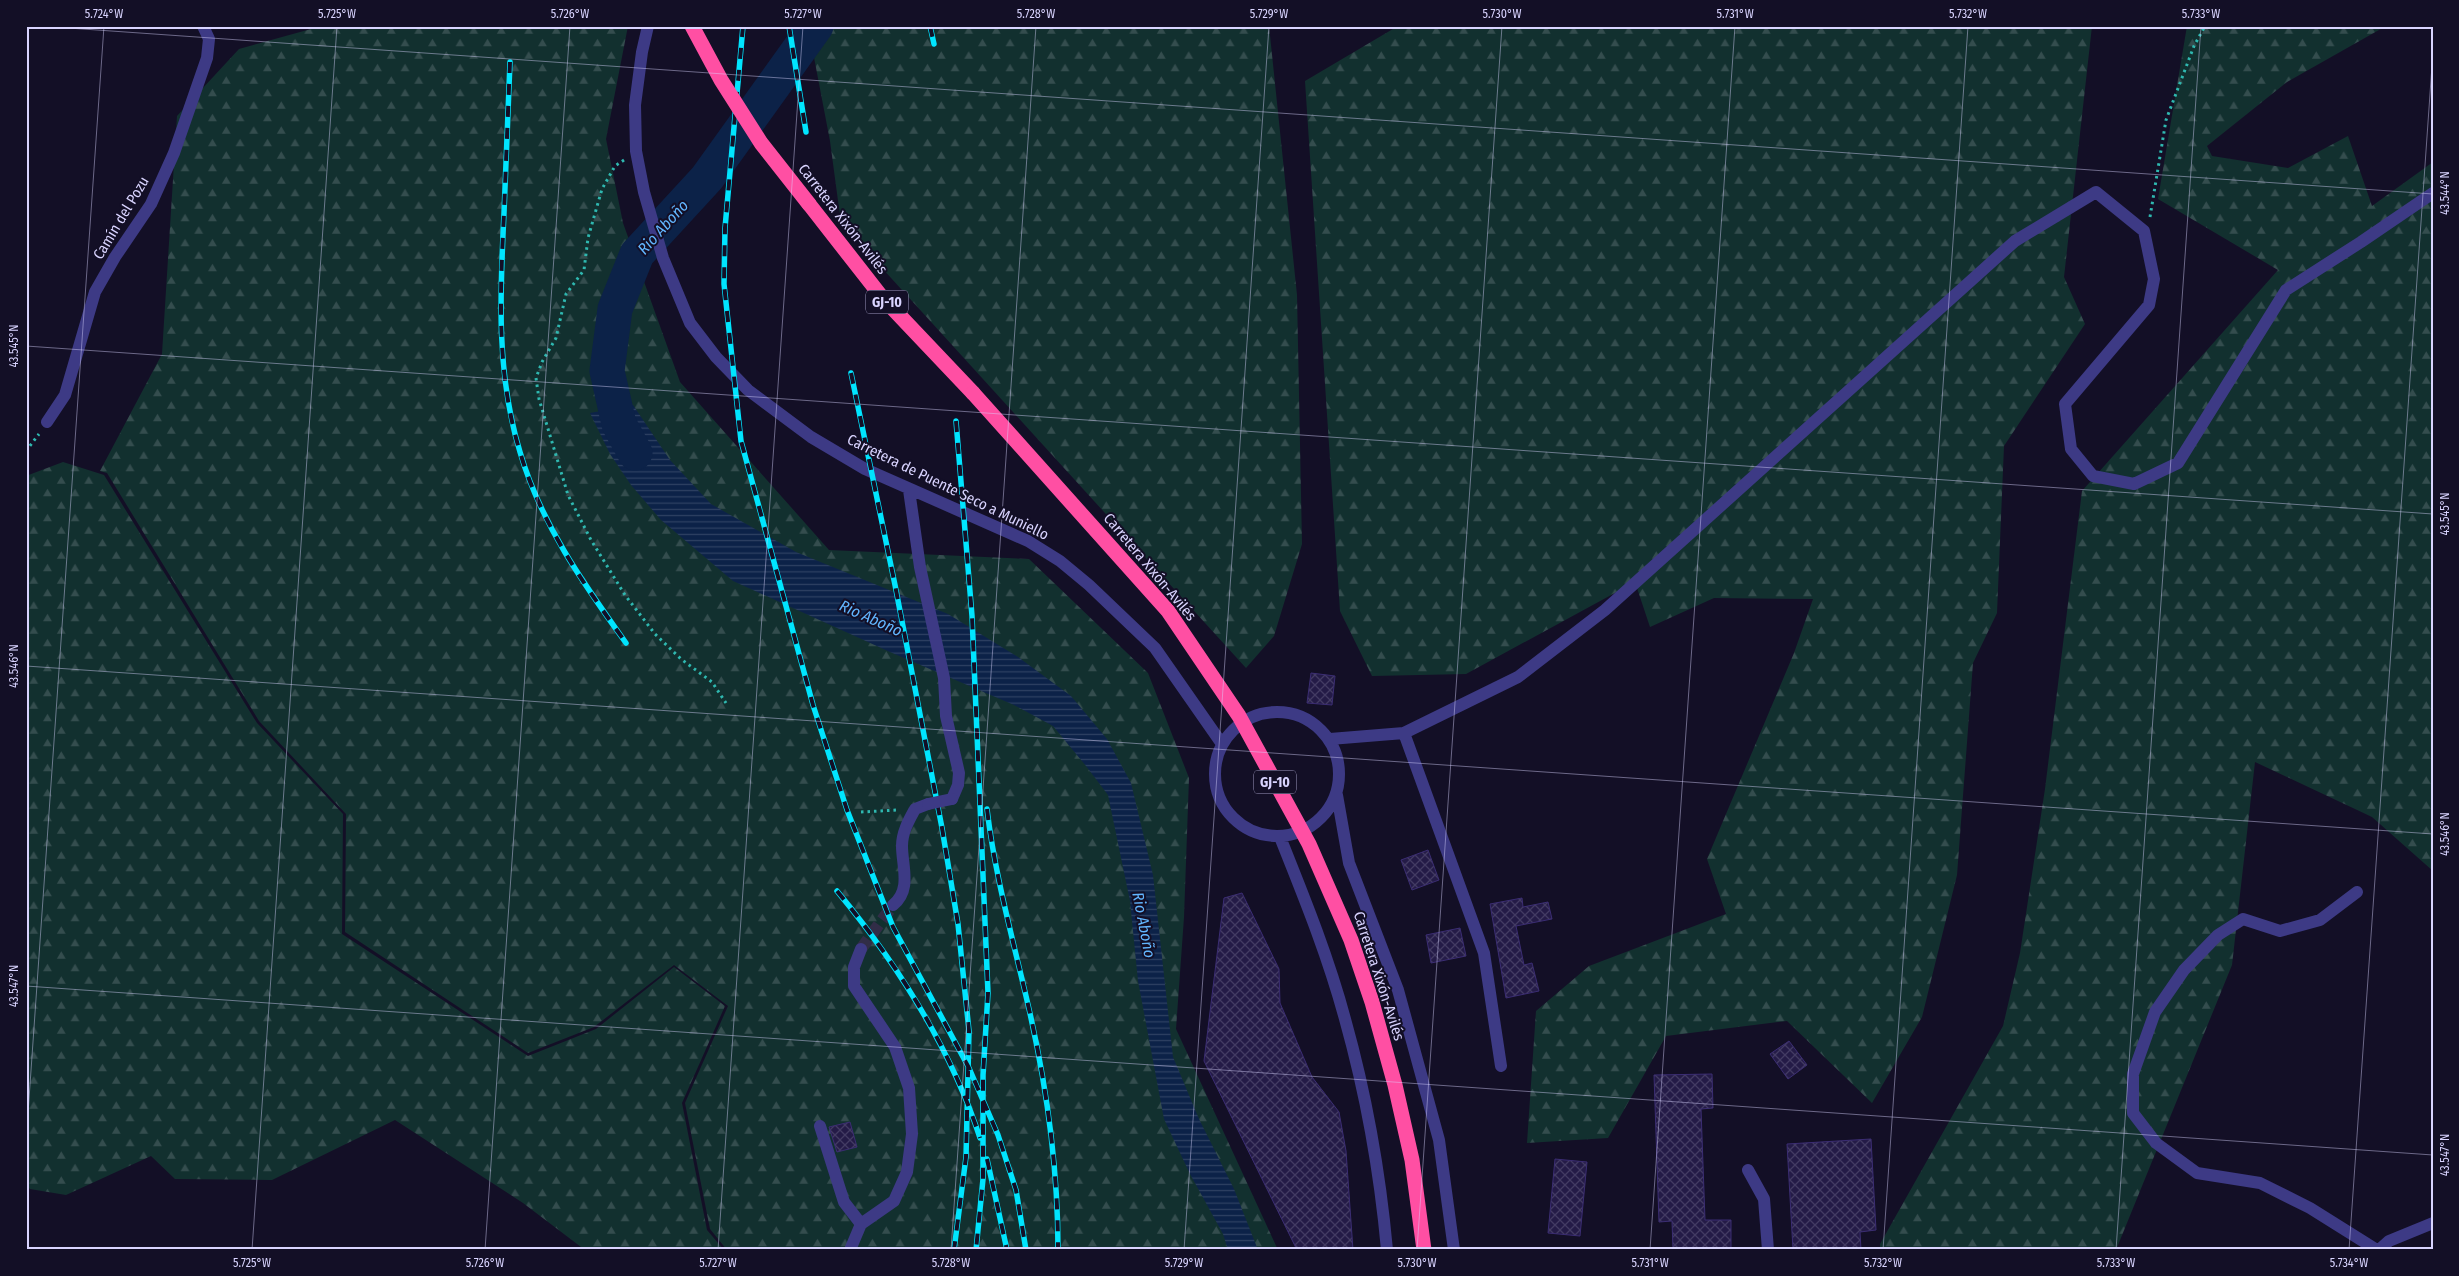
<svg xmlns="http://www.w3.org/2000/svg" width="2459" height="1276" font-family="'Fira Sans Condensed',sans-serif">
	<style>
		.forest { fill: url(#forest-firs) }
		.water { fill: url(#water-rules) }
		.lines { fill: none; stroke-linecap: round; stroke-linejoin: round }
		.river { stroke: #0c2248; stroke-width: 35 }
		.building { fill: url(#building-cross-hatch); stroke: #3b2d73 }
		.minor-tunnel { stroke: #312d47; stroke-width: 12; stroke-dasharray: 12 6; stroke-linecap: butt }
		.path { stroke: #2fb8b0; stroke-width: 3; stroke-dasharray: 2.5 4; stroke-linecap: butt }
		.minor { stroke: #3d3a85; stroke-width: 12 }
		.highway { stroke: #ff4fa3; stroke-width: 15 }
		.rail-casing { stroke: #00e5ff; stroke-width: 5.5 }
		.rail { stroke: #130f26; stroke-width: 4; stroke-dasharray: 11; stroke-linecap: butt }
		.minor-bridge { stroke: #3d3a85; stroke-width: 12 }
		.highway-bridge { stroke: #ff4fa3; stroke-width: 15 }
		.ticks { fill: none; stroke: #d9d4ff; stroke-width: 1; stroke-opacity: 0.45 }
		.labels { text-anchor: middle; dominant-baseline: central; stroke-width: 4; stroke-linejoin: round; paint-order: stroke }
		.shield { fill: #130f26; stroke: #9e99be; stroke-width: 1 }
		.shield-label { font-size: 14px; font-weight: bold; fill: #d9d4ff }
		.street-label { font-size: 15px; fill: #d9d4ff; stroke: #130f26 }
		.water-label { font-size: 16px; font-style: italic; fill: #62b6ff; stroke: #130f26 }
		.neatline { fill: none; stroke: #d9d4ff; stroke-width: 2 }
		.ticks-label { font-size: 12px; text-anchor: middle; fill: #d9d4ff }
	</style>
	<defs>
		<pattern id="forest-firs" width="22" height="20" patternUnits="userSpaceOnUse" patternTransform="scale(1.25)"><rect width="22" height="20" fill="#12302f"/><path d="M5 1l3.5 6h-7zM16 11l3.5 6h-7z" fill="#344d4e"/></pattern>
		<pattern id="water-rules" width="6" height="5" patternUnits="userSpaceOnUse" patternTransform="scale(1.25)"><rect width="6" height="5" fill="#0c2248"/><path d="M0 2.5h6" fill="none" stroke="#2f4163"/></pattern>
		<pattern id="building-cross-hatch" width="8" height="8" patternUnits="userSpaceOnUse" patternTransform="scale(1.25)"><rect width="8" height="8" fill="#241b47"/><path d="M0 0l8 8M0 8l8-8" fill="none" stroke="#433b63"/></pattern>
	</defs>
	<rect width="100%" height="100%" fill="#130f26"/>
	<path class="forest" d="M313,26h315l-22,113 17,84 57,159 149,168 200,9 119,114 41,105 -5,139 -8,112 102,221h-551l-17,-21 -25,-126 43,-97 -54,-41 -80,62 -66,26 -183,-121 1,-118 -87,-93 -152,-248 -7,-2 62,-117 15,-238 62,-67 72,-20z
		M808,26h461l28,269 5,249 -28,92 -28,32 -405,-445 -11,-82z
		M1398,26h694l-28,251 21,47 -81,122 -7,167 -24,50 -16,212 -35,142 -50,86 -85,-82 -121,15 -58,102 -81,5 9,-132 53,-45 137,-52 -19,-55 87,-206 19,-54 -99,-1 -64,29 -15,-45 -169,92 -94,2 -32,-65 -35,-530z
		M2187,26h199l-99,56 -80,64 5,10 76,12 60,-32 24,70 61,-44v709l-61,-54 -117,-55 -23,203 -116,285h-236v-6l123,-218 17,-73 25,-164 37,-298 196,-221 -120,-71z
		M63,462l41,13 153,248 86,91 -1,120 186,122 68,-27 78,-62 51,39 -43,97 25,127 17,20h-139l-62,-47 -128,-83 -123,60 -97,-1 -24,-23 -85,39 -36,-6 -4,-4v-709z"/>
	<path class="water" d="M633,405l37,55 41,44 85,48 152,62 70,43 53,39 36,43 24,44 22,92 20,182 26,62 35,70 24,61h-30l-5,-16 -33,-60 -26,-55 -26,-138 -8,-80 -22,-106 -22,-29 -33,-40 -39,-21 -124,-53 -157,-71 -72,-61 -30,-35 -21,-31 -20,-41z"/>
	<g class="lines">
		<path class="river" d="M635,453l-16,-29 -12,-53 8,-62 22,-55 70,-76 109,-152"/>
	</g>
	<path class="building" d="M1311,673l24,3 -3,29 -25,-2z
		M1428,850l11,30 -27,10 -11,-30z
		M1242,893l37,76 1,34 32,74 27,35 7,39 7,99h-56l-93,-189 20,-163z
		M1522,898l1,9 25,-5 4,17 -36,7 8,39 8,-2 7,28 -33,7 -16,-94z
		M1460,928l6,28 -35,7 -5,-28z
		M1789,1041l18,24 -19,14 -18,-25z
		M1712,1074l1,34 -12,1 4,111h26v30h-58l-1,-29 -13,1 -5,-147z
		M850,1122l7,25 -20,5 -8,-25z
		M1871,1139l5,91 -16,2 1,18h-68l-6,-106z
		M1555,1159l32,3 -7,74 -32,-3z"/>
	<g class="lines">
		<path class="minor-tunnel" d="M861,949l32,-44"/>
		<path class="path" d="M624,160l-9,6 -13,23 -14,49 -4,32 -18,24 -10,44 -14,24 -6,16 3,21 29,96 23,45 34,55 30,39 26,25 31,23 14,21
			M2150,217l16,-97 28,-74 11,-20
			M26,451l13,-17
			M861,812l36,-2"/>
		<path class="minor" d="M648,26l-6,26 -7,53 1,46 8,41 19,66 27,65 26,34 32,33 63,47 54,32 163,72 32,20 29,24 66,63 67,96
			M47,422l18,-27 30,-103 20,-35 36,-53 23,-51 33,-95 2,-19 -6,-13
			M909,490l11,77 24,111 2,38 13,57 -1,12 -6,14
			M1215 774a62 62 0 1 1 124 0a62 62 0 1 1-124 0Z
			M1404,733l80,220 17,113
			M1330,739l74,-6 114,-56 87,-67 410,-369 81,-49 48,39 10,48 -5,26 -84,99 6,45 22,27 41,8 44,-21 108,-173 75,-48 72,-49
			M1337,795l12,68 49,127 41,150 15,110
			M1280,837c24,60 48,119 65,182 21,75 35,154 42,231
			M2357,892l-37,28 -40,11 -37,-12 -25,16 -34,35 -29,42 -22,62v39l23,30 41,30 63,10 50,25 67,42
			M893,905c19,-15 9,-39 9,-59 0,-14 7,-26 13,-37l13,-5
			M820,1126l24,76 17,22
			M1748,1170l16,29 4,51
			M850,1250l11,-26 33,-23 13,-29 5,-38 -3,-46 -14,-41 -41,-61v-19l7,-18
			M2379,1250l10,-9 44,-18"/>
		<path class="highway" d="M809,204l72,92 92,97"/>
		<g class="rail-casing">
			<path id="rail" d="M743,26l-18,202 -1,56 17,157 72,264 34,105 46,117 76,141 29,67 18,55 10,60
				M789,26l17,106
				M930,26l4,18
				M510,62c-2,50 -4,100 -6,151 -4,80 -8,161 16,239 21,72 63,131 106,191
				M851,373l44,212 47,243 16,96 11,107 -3,126 -12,93
				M956,421l16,195 16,377 -5,82v104l-7,71
				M987,809c8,68 27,134 42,200 18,79 29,160 29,241
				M837,891c61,74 113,155 143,247
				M987,1159l20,91"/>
		</g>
		<use href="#rail" class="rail"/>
		<path class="minor-bridge" d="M928,804l24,-5"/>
		<path class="highway-bridge" d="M692,26l29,54 40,63 48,61
			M973,393l195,218 71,105 70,128 42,96 21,62 23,83 17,75 12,90"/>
	</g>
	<path class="ticks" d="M40,26l2393,168M26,346l2407,168M26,666l2407,168M26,986l2407,169M26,1142l78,-1116M252,1250l85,-1224M485,1250l85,-1224M718,1250l85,-1224M951,1250l85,-1224M1184,1250l85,-1224M1417,1250l85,-1224M1650,1250l85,-1224M1883,1250l85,-1224M2116,1250l85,-1224M2349,1250l84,-1199"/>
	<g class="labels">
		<g class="shield">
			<rect x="866" y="290.5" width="42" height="23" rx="4"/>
			<rect x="1254" y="770.5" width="42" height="23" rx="4"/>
		</g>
		<g class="shield-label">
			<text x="887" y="302">GJ-10</text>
			<text x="1275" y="782">GJ-10</text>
		</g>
		<g class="street-label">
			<text transform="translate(121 218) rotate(-59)">Camín del Pozu</text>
			<text transform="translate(843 219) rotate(52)">Carretera Xixón-Avilés</text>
			<text transform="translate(948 487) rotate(26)">Carretera de Puente Seco a Muniello</text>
			<text transform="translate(1150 567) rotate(50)">Carretera Xixón-Avilés</text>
			<text transform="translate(1379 976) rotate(72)">Carretera Xixón-Avilés</text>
		</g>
		<g class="water-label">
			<text transform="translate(663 227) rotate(-48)">Rio Aboño</text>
			<text transform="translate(871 618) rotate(24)">Rio Aboño</text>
			<text transform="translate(1144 925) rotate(79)">Rio Aboño</text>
		</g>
	</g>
	<rect width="2459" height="1276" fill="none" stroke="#130f26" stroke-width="55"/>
	<rect x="28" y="28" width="2404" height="1220" class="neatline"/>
	<g class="ticks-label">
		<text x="104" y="18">5.724°W</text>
		<text x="337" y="18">5.725°W</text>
		<text x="570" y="18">5.726°W</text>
		<text x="803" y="18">5.727°W</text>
		<text x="1036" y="18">5.728°W</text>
		<text x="1269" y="18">5.729°W</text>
		<text x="1502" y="18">5.730°W</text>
		<text x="1735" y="18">5.731°W</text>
		<text x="1968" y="18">5.732°W</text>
		<text x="2201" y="18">5.733°W</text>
		<text transform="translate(2445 193) rotate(-90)" y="4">43.544°N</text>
		<text transform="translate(14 346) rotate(-90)" y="4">43.545°N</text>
		<text transform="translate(2445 514) rotate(-90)" y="4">43.545°N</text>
		<text transform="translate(14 666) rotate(-90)" y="4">43.546°N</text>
		<text transform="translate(2445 834) rotate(-90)" y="4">43.546°N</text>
		<text transform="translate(14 986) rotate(-90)" y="4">43.547°N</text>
		<text transform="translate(2445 1155) rotate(-90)" y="4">43.547°N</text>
		<text x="252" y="1267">5.725°W</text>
		<text x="485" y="1267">5.726°W</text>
		<text x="718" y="1267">5.727°W</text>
		<text x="951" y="1267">5.728°W</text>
		<text x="1184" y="1267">5.729°W</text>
		<text x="1417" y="1267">5.730°W</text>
		<text x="1650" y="1267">5.731°W</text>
		<text x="1883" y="1267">5.732°W</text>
		<text x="2116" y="1267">5.733°W</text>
		<text x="2349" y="1267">5.734°W</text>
	</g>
</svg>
